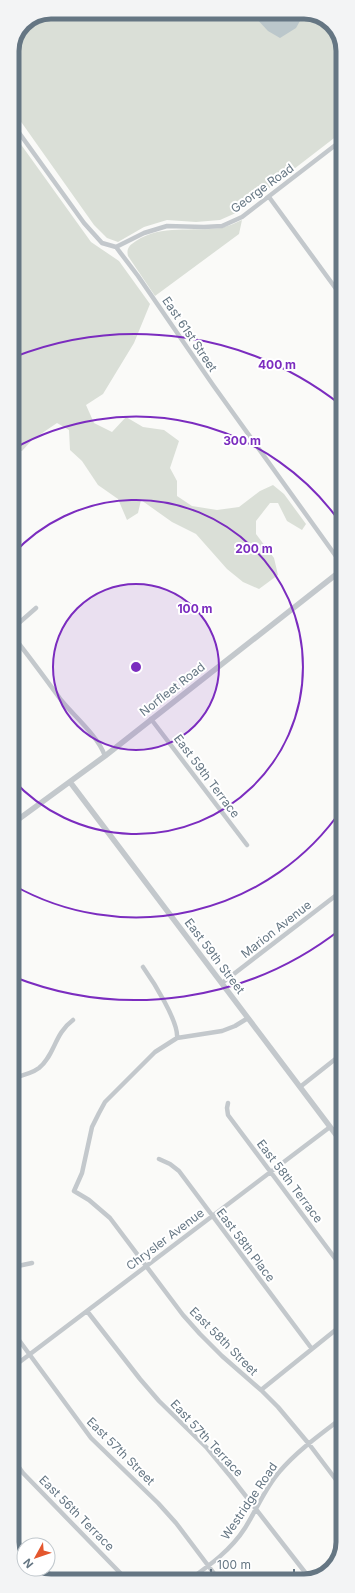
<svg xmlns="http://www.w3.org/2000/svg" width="355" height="1593" font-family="Inter,sans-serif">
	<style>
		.green { fill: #dadfd7 }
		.water { fill: #bbc7cb }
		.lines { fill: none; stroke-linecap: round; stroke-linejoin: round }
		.minor { stroke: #c3c8cc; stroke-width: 4.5 }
		.tertiary { stroke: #c3c8cc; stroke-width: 5.5 }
		.ring { fill: none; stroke: #7b2cbf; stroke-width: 2 }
		.labels { text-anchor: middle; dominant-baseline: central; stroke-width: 4; stroke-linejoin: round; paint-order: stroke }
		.street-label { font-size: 12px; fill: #657683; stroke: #fff }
		.rim { fill: none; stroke: #657683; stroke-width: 5 }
		.centre { fill: #7b2cbf; stroke: #fff; stroke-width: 2 }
		.ring-label { font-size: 12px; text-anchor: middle; font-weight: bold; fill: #7b2cbf; stroke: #fff; stroke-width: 4; stroke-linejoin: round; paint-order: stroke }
	</style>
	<rect width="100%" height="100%" fill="#fafaf8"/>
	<path class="green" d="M51,12h258l21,10 12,21v89l-104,80 -18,8 -24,2 -29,-2 -23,7 -26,15 -11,-4 -13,-13 -82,-116v-59l11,-27z
		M12,132l79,110 28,19 31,43 -16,39 -31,51 -17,11 8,18 18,9 14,-15 17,10 21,3 15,11 -9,27 7,13v15l15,10 25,4 22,-3 21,-16 13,-6 11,9 22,30 -4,6 -15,-9 -9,-18h-8l-14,18v13l18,24 4,17 -19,14 -16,-7 -16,-13 -31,-35 -24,-12 -31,-22 -3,13 -11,7 -9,-21 -20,-14 -16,-24 -12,-11 -1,-20 -12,-7 -25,17 -10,11h-10z
		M242,220l-3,14 -84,62 -27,-40c-2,-8 2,-11 8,-15 26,-17 56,-9 85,-13 8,-2 14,-5 21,-8z"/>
	<path class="water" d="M256,12h49l-9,16 -16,10 -12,-7 -13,-14z"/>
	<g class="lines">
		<path class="minor" d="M12,123l72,100 18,20 14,4 22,29 75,109 130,181
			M269,197l73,100
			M116,247l28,-14 23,-7 37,1 18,-1 20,-9 100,-77
			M12,629l24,-21
			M12,635c17,21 33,43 49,65 13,16 37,36 44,56
			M151,719l96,126
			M143,967c10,14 36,55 34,71
			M222,983l121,-93
			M248,1018l-13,8 -13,5 -45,7 -22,14 -50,50 -6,11 -7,14 -10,46 -8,18 15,9 21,18 73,97 17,19 22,22 39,34 17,17 31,37 34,45
			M12,1078c9,-2 19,-4 27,-10 16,-13 15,-34 34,-48
			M300,1087l43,-34
			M228,1103l-1,5 1,7 115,154
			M159,1159l11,5 9,7 133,178
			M13,1267l19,-4
			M87,1311l53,68 19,22 48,47 24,29 80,103
			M13,1332l78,106 67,65 18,20 43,57
			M13,1367l317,-240
			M261,1390l82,-66
			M13,1459l10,14 105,108
			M189,1580c21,-15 42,-30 56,-52 12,-19 20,-40 35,-57 18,-21 41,-37 63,-54"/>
		<path class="tertiary" d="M70,782l273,362
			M12,824l93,-68 238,-187"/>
	</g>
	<circle cx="136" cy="667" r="83" fill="#7b2cbf" fill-opacity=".12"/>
	<g class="ring">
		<circle cx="136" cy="667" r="83"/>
		<path d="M13 554A167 167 0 1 1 13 780"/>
		<path d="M342 809A250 250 0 0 1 13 885M13 449A250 250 0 0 1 342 525"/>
		<path d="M341 929A333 333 0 0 1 14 977M14 357A333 333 0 0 1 341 405"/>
	</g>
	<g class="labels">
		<g class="street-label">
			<text transform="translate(262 188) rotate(-36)">George Road</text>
			<text transform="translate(190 334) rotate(56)">East 61st Street</text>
			<text transform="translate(172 689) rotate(-38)">Norfleet Road</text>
			<text transform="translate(207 776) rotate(53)">East 59th Terrace</text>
			<text transform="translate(276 929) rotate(-38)">Marion Avenue</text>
			<text transform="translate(215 956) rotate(53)">East 59th Street</text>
			<text transform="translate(290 1181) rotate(53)">East 58th Terrace</text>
			<text transform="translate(165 1239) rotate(-37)">Chrysler Avenue</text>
			<text transform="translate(246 1245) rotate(53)">East 58th Place</text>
			<text transform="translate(224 1341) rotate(45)">East 58th Street</text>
			<text transform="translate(207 1438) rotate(47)">East 57th Terrace</text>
			<text transform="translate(121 1451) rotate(45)">East 57th Street</text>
			<text transform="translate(249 1501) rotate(-56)">Westridge Road</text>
			<text transform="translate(77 1513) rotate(45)">East 56th Terrace</text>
		</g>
	</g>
	<path d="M0 0H355V1593H0ZM51 19H304A32 32 0 0 1 336 51V1542A32 32 0 0 1 304 1574H51A32 32 0 0 1 19 1542V51A32 32 0 0 1 51 19Z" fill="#f3f4f5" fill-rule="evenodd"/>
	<path class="rim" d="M51 19H304A32 32 0 0 1 336 51V1542A32 32 0 0 1 304 1574H51A32 32 0 0 1 19 1542V51A32 32 0 0 1 51 19Z"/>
	<circle cx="136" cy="667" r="6" class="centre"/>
	<g class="ring-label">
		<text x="277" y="369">400 m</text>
		<text x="242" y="445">300 m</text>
		<text x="254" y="553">200 m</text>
		<text x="195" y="613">100 m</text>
	</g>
	<g transform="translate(36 1557) rotate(230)"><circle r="19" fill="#ffffff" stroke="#c1c8cd"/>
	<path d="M0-3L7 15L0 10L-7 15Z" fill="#e4572e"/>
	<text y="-6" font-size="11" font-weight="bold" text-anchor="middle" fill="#657683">N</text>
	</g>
	<path d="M211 1569v6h83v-6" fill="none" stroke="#657683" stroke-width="2"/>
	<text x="217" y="1569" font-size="12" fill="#657683" stroke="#ffffff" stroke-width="3" paint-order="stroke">100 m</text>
</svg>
